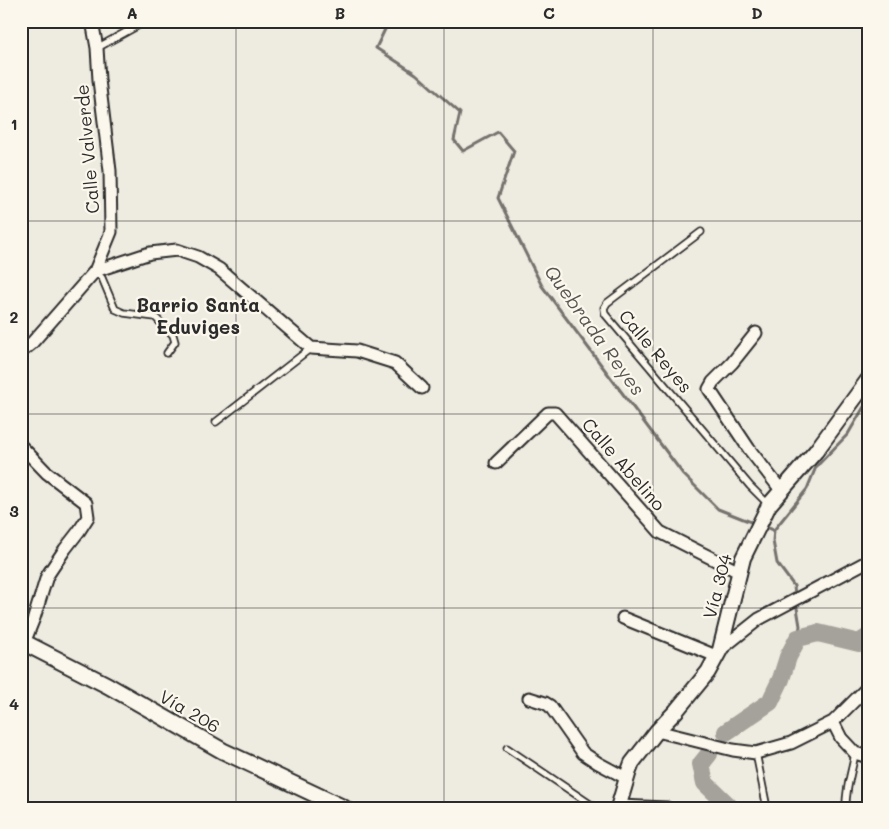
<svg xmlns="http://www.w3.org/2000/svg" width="889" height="829" font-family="Mali,sans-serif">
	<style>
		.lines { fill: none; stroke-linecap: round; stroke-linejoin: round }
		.stream { stroke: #74726e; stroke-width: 3 }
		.river { stroke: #a4a29a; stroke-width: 18 }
		.service-casing { stroke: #2b2b2b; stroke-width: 9 }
		.minor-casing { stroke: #2b2b2b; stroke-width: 15 }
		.tertiary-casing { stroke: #2b2b2b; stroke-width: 18 }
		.secondary-casing { stroke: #2b2b2b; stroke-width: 19 }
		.service { stroke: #fbf7ec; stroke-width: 5.5 }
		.minor { stroke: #fbf7ec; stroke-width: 11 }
		.tertiary { stroke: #fbf7ec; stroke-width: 14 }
		.secondary { stroke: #fbf7ec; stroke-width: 15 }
		.grid { fill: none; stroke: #2b2b2b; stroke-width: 1; stroke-opacity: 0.55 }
		.labels { text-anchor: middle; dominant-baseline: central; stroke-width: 4.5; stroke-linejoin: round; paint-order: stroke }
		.street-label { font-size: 18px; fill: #2b2b2b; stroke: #fbf7ec }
		.neighbourhood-label { font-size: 19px; font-weight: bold; fill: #2b2b2b; stroke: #fbf7ec }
		.water-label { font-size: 19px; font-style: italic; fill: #555552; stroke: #fbf7ec }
		.neatline { fill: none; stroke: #2b2b2b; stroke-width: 2 }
		.grid-label { font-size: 16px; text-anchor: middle; font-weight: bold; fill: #2b2b2b }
	</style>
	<rect width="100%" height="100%" fill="#eeebe0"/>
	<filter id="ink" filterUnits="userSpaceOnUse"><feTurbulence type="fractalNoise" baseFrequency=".02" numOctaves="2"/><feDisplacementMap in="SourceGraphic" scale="10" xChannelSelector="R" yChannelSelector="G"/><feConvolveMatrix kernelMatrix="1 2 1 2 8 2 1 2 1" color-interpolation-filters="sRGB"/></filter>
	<g filter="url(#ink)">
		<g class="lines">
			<path class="stream" d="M389,21l-13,27 40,26 44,39 -6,27 9,11 35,-19 16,19 -16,47 44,88 141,188 35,35 38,15
				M762,526l12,4
				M795,596l-1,-10 -17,-23 -4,-22 1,-11 33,-41 9,-22 32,-33 20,-34
				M796,602l4,24 -2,12"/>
			<path class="river" d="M726,732l44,-30 11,-23 7,-22 10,-19 20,-5 41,10 9,-6
				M709,754l-8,10 4,19 26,25"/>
			<g class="service-casing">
				<path id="service" d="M97,48l49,-27
					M701,232l-94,71 -3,5 1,6 16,19 129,153 19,19
					M95,271l7,7 13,31 9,4 31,4 18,18 2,7 -8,11
					M216,422l95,-74
					M507,748l89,60
					M756,753l11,55
					M846,808c-1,-19 6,-36 9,-55"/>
			</g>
			<g class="minor-casing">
				<path id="minor" d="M95,271l55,-18 27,-3 21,7 21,12 92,79 46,3 38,12 27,25
					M756,333l-24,30 -19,19 -4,7 40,60 32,41
					M21,352l10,-8 64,-73 16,-39 -1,-61 -11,-91 -2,-32 -5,-27
					M21,446l26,27 39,30 2,14 -9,14 -14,18 -18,27 -13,42 -10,25
					M496,463l52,-50h7l105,119 79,40
					M623,618l93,38
					M720,650l39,-31 109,-58
					M529,698l16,5 5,3 33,47 15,10 28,15
					M833,722l8,16 14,15 13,4
					M657,731l76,19 23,3 35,-10 42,-21 35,-35
					M619,806l48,2"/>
			</g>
			<g class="tertiary-casing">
				<path id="tertiary" d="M618,808l11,-37 3,-8 25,-32 19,-20 32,-39 12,-22 23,-92 26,-53 47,-54 52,-71"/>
			</g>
			<g class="secondary-casing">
				<path id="secondary" d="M21,641l86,44 116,66 121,57"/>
			</g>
			<use href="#service" class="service"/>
			<use href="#minor" class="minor"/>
			<use href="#tertiary" class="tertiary"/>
			<use href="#secondary" class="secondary"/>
		</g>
	</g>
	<path class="grid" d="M236,21v787M444,21v787M653,21v787M21,221h847M21,414h847M21,608h847"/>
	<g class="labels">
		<g class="street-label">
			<text transform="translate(87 149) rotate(-95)">Calle Valverde</text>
			<text transform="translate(656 351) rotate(50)">Calle Reyes</text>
			<text transform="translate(624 464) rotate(49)">Calle Abelino</text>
			<text transform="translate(717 586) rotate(-75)">Vía 304</text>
			<text transform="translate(190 711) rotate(30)">Vía 206</text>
		</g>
		<g class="neighbourhood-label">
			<text x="198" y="304">Barrio Santa<tspan x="198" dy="22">Eduviges</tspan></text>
		</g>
		<g class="water-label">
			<text transform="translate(595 330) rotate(54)">Quebrada Reyes</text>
		</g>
	</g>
	<rect width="889" height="829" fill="none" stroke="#fbf7ec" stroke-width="55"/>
	<rect x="28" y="28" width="834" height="774" class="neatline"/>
	<g class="grid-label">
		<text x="132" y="19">A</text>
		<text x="340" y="19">B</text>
		<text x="549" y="19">C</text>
		<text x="757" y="19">D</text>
		<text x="14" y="130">1</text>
		<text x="14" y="323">2</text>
		<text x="14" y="517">3</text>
		<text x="14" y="710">4</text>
	</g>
</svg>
